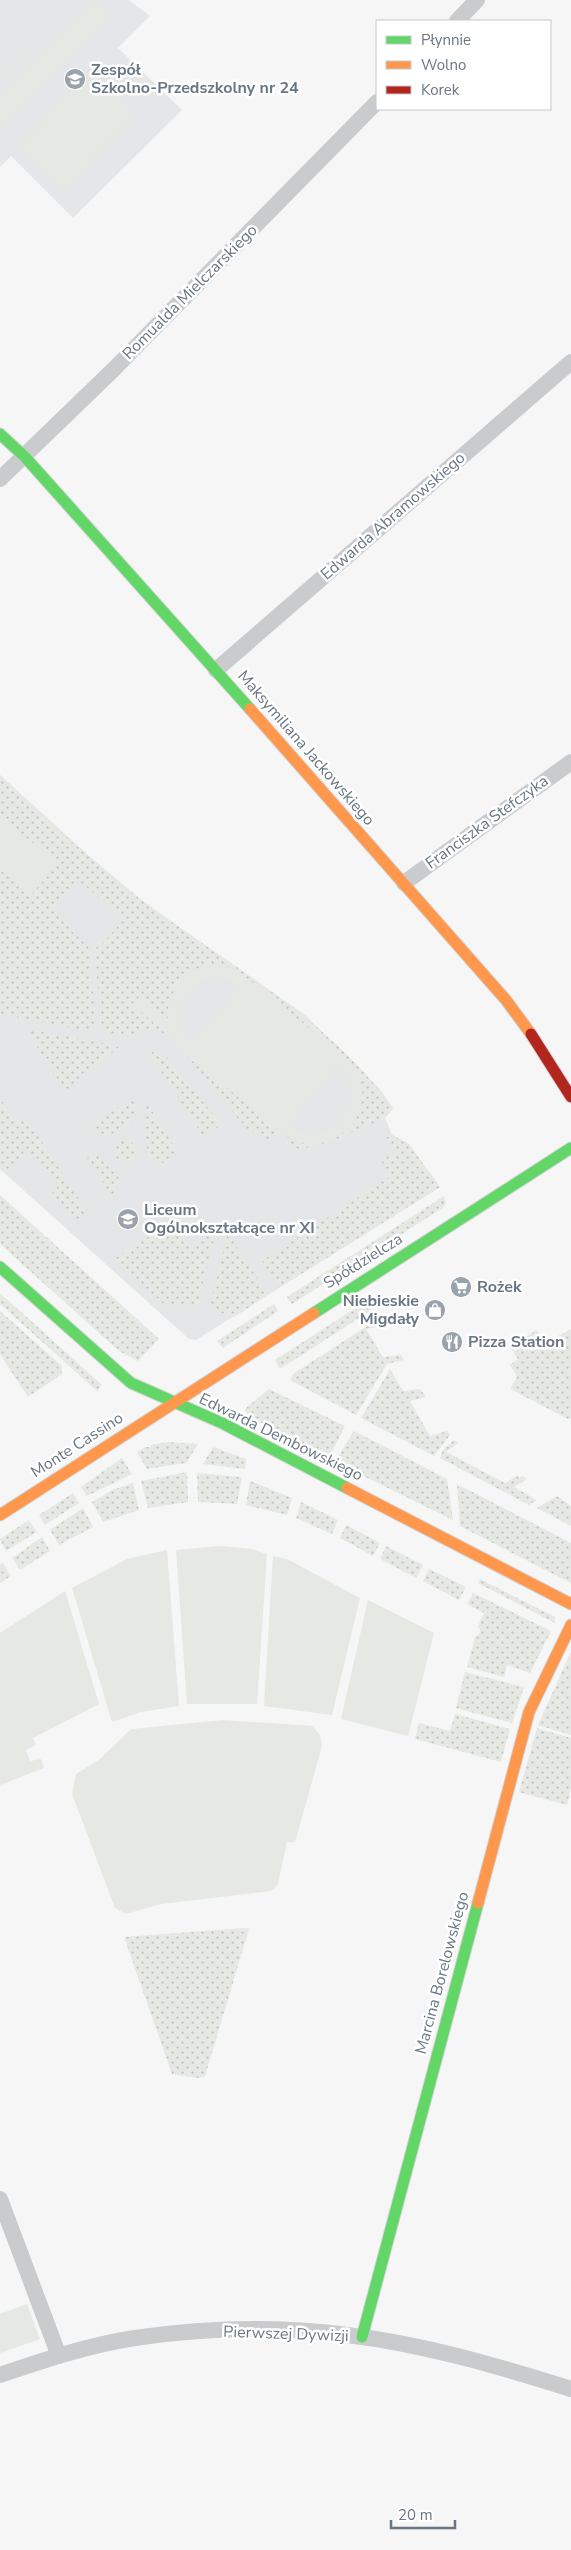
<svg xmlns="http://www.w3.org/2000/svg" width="571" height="2550" font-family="'Nunito Sans',sans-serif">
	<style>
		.built { fill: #e5e6e7 }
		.grass { fill: url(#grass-dots) }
		.garden { fill: #e5e8e3; fill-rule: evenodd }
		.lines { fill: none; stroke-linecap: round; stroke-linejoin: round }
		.fast-casing { stroke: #d3d4d5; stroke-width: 13 }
		.slow-casing { stroke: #d3d4d5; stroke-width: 13 }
		.jam-casing { stroke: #d3d4d5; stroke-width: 13 }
		.street { stroke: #c9cbcc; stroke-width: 16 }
		.fast { stroke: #63d668; stroke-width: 11 }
		.slow { stroke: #ff974d; stroke-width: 11 }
		.jam { stroke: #b3261e; stroke-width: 11 }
		.labels { text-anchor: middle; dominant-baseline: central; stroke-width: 5; stroke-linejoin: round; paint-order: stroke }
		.poi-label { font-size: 16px; font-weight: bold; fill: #697784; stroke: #fff; text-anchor: start }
		.street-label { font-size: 16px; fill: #697784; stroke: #fff }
	</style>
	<defs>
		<pattern id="grass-dots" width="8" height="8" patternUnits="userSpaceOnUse" patternTransform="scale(1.25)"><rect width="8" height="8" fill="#e5e8e3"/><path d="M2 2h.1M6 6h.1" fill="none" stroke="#bec1be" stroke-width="1.8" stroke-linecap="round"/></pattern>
	</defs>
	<rect width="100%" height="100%" fill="#f6f6f6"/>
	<path class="built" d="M0,0h129l21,16 -32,32 64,62 -109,108 -62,-62 -11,11z
		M0,775l87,79 54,46 164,115 74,73 14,20 -8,10 7,17 17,9 31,43 -244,153 -7,-1 -189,-170z"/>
	<path class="grass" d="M0,775c46,43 92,88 143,126 87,65 185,117 250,207l-8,10 -60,26 -24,5 -16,-3 3,-9 3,2 60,-12c18,-27 12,-51 -10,-73l-89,-72 -56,-13c-24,20 -26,26 -27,56l-10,-7 2,-2 -29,-12 22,19 3,-2 13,10 6,13c-14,-15 -28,-19 -44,-6l-26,-6 -4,-7 -9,-80 6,3 25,-29 -46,-39 -25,29 18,16 -2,4 19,16 8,75c-3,6 -6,9 -13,10l-83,-16v-144l31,25 27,-31 -58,-48z
		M26,1029l94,17 -55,45z
		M154,1051l11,4 57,70 -19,11 -53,-82z
		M186,1055l96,77 -12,9 -24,-13z
		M0,1098l16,25 9,-7 62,95 -11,9 -25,-25 9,-11 -34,-34 -21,23 -5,-4z
		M133,1099l3,9 -3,13c-12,9 -34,25 -44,5z
		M147,1103l29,46 -5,10 -7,4 -15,-5 -4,-23z
		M392,1135l17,9 31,43 -161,101 -17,-27 129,-85 -10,-15 16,-10 -11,-13z
		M114 1151a11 11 0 1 1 22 0a11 11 0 1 1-22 0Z
		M97,1154l22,24 -1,6 -6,12 -25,-38z
		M0,1195l159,144 -21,22 -19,-10 -119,-107z
		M444,1196l2,8 -5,5 -149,95 -5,-7z
		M172,1221l14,22 9,1 21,-13 -19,75h-31l-52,-47z
		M228,1233l40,62 -34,22 -25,-8z
		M0,1293l102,92 -5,6 -97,-87z
		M365,1302l8,7 -93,60 -5,-9z
		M274,1304l4,7 -55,37 -6,-7z
		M0,1311l62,55v8l-34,23 -28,-43z
		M378,1319l5,7 -17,3 17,28 18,-2 3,5 -17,4 -31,51 -66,-35 3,-6z
		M571,1329v89l-3,1 -58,-30 7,-12 -7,-12 8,-6 -7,-11 25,-18 11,12z
		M390,1369l13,22 17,-2 6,8 -16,4 20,35 17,-5 3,4 -16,21 -73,-38z
		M269,1389l76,37 -16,32 -80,-41 -4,-6 1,-3z
		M354,1431l93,48 6,41 -118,-58z
		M454,1440l4,3 -12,9 59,31 12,-7 2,2 4,-2 4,3 -13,8 23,13 -8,5 -89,-47 3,-8z
		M168,1442l30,2 -12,19 -39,6 -10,-17 8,-5h6v-2z
		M213,1447l33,12 -1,10 -42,-5z
		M122,1458l10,16 -45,22 -6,-9z
		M187,1472l1,30 -40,6 -7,-27z
		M197,1473l45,4 -5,27 -39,-2z
		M250,1481l42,17 -5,17 -41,-10z
		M133,1483l6,27 -36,12 -11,-20 20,-12z
		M457,1484l114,59v40l-111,-57z
		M73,1493l6,10 -34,22 -6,-10z
		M557,1496l14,10v20l-34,-18z
		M301,1502l37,18 -6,14 -36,-16z
		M83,1508l10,19 -34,18 -9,-15z
		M29,1520l8,12 -31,19 -6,-12z
		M346,1525l34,18 -7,13 -33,-18z
		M42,1537l8,14 -30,19 -8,-12z
		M386,1546l37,19 -7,13 -36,-19z
		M3,1563l8,13 -11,7v-18z
		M429,1569l37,18 -7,13 -36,-19z
		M480,1579l75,38v6l-77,-40z
		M473,1593l78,38 -21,42 -23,-8 -3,12 -37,-10 8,-30 4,-2 1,-5 -2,-4 6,-13 -17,-9z
		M571,1652v83l-33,-10z
		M465,1672l59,15 -12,36 -56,-15z
		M455,1714l55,15 -9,33 -86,-23 4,-16 31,8z
		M537,1728l34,10v50l-4,17 -48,-13z
		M245,1928l4,1 -44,147 -7,2 -26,-4 -48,-137z"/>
	<path class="garden" d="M93,0l17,15 -110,114v-32z
		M25,46l4,3 -29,31v-7z
		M90,72l45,42 -71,75 -45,-42z
		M0,816l58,47 -27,32 -31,-25z
		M214,965l20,3 107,86c7,7 13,13 17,21 19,43 -27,83 -67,64l-105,-84 -10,-11 -6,-13 -13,-10 -2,2 -23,-19 7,-7 29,28c-3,-21 7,-44 26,-55 6,-3 14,-4 20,-5zM208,978l20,1 12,7 -48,58c-23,-23 -13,-55 16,-66zM337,1065c40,35 -14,92 -48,59z
		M220,1546l32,3 15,5 -10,150h-70l-11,-154z
		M167,1550l12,156 -38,6 -29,10 -40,-134 55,-29z
		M273,1556l14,3 73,39 -28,117 -68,-9z
		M65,1591l34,113 -66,34 3,7 -10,5 4,11 11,-2 3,9 -44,17v-152z
		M368,1600l66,33 -26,103 -67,-17z
		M223,1720l89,6 8,9 2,11 -27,96h-8l-9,42 -7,7 -110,13 -35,10 -11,-6 -43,-114 4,-20 23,-14 32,-31z
		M27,2304l13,35 -40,14v-39z"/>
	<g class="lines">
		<g class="fast-casing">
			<path id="fast" d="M0,434l25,23 225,252
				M0,1267l131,116 91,40 125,65
				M314,1313l257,-165
				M362,2337l116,-434"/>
		</g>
		<g class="slow-casing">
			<path id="slow" d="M250,709l256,291 25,34
				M347,1488l224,116
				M0,1515l314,-202
				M478,1903l51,-191 42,-87"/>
		</g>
		<g class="jam-casing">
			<path id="jam" d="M531,1034l40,63"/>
		</g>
		<path class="street" d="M457,21l20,-21
			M0,479l113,-109 264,-268
			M216,670l355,-308
			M404,883l167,-121
			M0,2199l59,157
			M0,2375c44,-15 89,-30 135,-37 69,-10 143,-12 212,-3 76,9 151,31 224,54"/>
		<use href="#fast" class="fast"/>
		<use href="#slow" class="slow"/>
		<use href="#jam" class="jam"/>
	</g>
	<defs>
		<g id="school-disc" transform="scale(1.125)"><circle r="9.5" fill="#9aa3ac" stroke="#fff"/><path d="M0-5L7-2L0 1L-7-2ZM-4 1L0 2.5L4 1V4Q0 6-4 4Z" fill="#fff"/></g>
		<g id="supermarket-disc" transform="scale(1.125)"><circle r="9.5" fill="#9aa3ac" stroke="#fff"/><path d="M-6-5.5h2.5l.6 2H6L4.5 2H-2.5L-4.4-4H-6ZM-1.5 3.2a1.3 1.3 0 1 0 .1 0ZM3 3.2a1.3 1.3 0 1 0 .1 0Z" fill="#fff"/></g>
		<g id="shop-disc" transform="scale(1.125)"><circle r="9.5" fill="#9aa3ac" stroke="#fff"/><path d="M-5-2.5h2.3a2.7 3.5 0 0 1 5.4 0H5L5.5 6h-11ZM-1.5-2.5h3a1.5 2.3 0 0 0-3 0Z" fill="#fff"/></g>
		<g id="restaurant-disc" transform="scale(1.125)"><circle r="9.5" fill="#9aa3ac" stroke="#fff"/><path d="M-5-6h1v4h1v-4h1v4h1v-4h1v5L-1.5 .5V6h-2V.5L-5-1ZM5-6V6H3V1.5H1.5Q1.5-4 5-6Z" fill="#fff"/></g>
	</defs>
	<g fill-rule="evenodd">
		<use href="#school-disc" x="75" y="79"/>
		<use href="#school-disc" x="128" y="1219"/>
		<use href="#supermarket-disc" x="461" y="1287"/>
		<use href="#shop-disc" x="435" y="1310"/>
		<use href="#restaurant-disc" x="452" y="1342"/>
	</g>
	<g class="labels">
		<g class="poi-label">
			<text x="91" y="70">Zespół<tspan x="91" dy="18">Szkolno-Przedszkolny nr 24</tspan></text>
			<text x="144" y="1210">Liceum<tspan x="144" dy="18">Ogólnokształcące nr XI</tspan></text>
			<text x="477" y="1287">Rożek</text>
			<text x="419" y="1301" text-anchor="end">Niebieskie<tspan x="419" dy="18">Migdały</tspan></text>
			<text x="468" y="1342">Pizza Station</text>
		</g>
		<g class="street-label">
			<text transform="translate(190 292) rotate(-45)">Romualda Mielczarskiego</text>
			<text transform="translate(393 516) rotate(-41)">Edwarda Abramowskiego</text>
			<text transform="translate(306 748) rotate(49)">Maksymiliana Jackowskiego</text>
			<text transform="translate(487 822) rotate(-36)">Franciszka Stefczyka</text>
			<text transform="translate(363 1261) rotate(-32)">Spółdzielcza</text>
			<text transform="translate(281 1437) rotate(26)">Edwarda Dembowskiego</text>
			<text transform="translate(77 1445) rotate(-33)">Monte Cassino</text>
			<text transform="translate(442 1973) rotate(-75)">Marcina Borelowskiego</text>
			<text transform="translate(286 2334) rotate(2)">Pierwszej Dywizji</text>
		</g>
	</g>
	<rect x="376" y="20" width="175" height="90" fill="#ffffff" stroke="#c3c9ce"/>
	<rect x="386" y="36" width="25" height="8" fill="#63d668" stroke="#c3c9ce"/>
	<text x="421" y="45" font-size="15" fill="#697784">Płynnie</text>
	<rect x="386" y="61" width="25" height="8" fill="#ff974d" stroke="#c3c9ce"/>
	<text x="421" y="70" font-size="15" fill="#697784">Wolno</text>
	<rect x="386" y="86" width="25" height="8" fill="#b3261e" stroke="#c3c9ce"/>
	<text x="421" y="95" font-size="15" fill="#697784">Korek</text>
	<path d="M391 2520v8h64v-8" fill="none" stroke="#697784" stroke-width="2.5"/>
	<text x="398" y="2520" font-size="15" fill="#697784" stroke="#ffffff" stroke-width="4" paint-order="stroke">20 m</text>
</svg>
